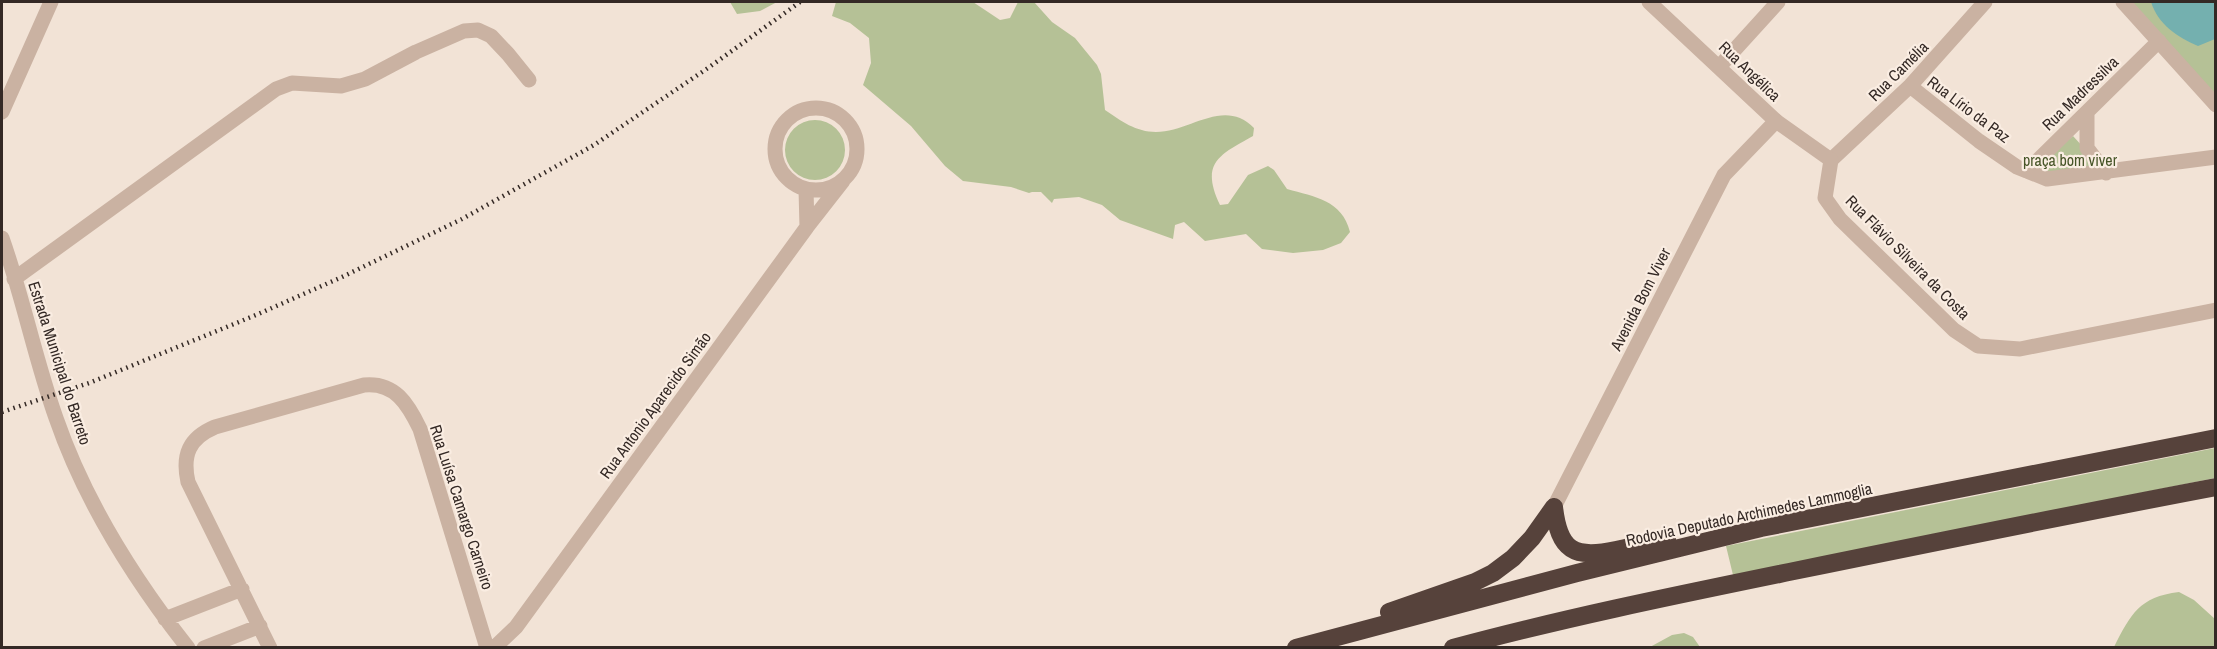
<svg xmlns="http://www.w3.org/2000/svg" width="2217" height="649" font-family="'Archivo Narrow',sans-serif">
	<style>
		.green { fill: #b5c196 }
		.water { fill: #74b0af }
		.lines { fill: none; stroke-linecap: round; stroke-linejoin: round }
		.minor { stroke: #cab2a2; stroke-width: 15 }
		.tertiary { stroke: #cab2a2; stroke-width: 15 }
		.motorway { stroke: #56423b; stroke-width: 18 }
		.rail { stroke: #342925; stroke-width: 4.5; stroke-dasharray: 1.5 4.5; stroke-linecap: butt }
		.labels { text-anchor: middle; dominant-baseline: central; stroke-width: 4.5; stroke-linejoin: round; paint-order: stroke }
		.street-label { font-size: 16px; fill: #342925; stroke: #faede2 }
		.park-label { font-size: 16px; fill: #465427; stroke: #faede2 }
	</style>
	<rect width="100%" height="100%" fill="#f2e3d6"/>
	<path class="green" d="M730,2h47l-17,9 -23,3z
		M836,2h137l27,18 10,-2 8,-16h16l18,20 23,16 22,27 4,9 4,36c16,11 31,22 51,22 34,0 68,-35 98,-4l-1,8c-34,19 -53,27 -33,69l8,-1 20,-29 20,-9 6,4 13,19c28,8 55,11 63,43l-9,11 -18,7 -30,3 -31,-4 -16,-15 -41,7 -21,-19 -9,3 -2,14 -53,-19 -18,-15 -23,-8 -25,2 -2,4 -11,-11h-9l-3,1 -18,-6 -48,-6 -18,-15 -34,-40 -48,-41 8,-22 -2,-25 -19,-15 -18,-7z
		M2130,2h85v100z
		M785 150a30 30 0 1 1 60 0a30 30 0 1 1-60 0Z
		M2073,136l33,36 -58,7 -10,-15z
		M2215,448v30l-482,97 -7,-29z
		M2179,592l15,8 21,19v28h-101c17,-33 25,-50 65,-55z
		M1684,633l9,4 7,10h-50l22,-12z"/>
	<path class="water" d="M2151,2h64v37l-17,7c-21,-9 -40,-22 -47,-44z"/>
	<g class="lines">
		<path class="minor" d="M1649,2l127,119
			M2123,2l93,103
			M1719,67l59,-65
			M1910,86l69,55 38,26 30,12 169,-22
			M775 149a41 41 0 1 1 82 0a41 41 0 1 1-82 0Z
			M2,112l49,-110
			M2087,112v36l19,25
			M1831,160l79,-74 75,-84
			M2027,171l132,-130
			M806,189l1,38
			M2,238c21,59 33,121 54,180 29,84 77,160 132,230
			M14,279l262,-190 16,-6 49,3 24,-7 51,-27 48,-21 14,-1 13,6 17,18 21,26
			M165,619l77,-30
			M204,648l56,-22
			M270,648l-82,-166c-6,-27 1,-44 27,-55l149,-42c31,-3 44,19 56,44l67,219
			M494,648l22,-21 291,-400 36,-46"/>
		<path class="tertiary" d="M1554,507l170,-332 52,-54 55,39 -6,38 15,21 114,111 24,16 42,3 196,-39"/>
		<path class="motorway" d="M1554,507c5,44 20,52 62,43 17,-4 34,-8 51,-11
			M1389,612l86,-30 18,-9 20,-15 19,-20 22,-31
			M1296,648l281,-75 184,-45 455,-90
			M1453,648c111,-30 224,-53 336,-76 142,-29 284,-58 427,-85"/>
		<path class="rail" d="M2,412l87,-29 167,-68 86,-38 120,-58 132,-74 114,-77 92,-66"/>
	</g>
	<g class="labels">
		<g class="street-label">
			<text transform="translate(1750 71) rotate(44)">Rua Angélica</text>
			<text transform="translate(1898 71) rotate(-45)">Rua Camélia</text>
			<text transform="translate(2080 93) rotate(-44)">Rua Madressilva</text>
			<text transform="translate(1969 109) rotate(37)">Rua Lírio da Paz</text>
			<text transform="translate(1908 257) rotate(45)">Rua Flávio Silveira da Costa</text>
			<text transform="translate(1640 299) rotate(-63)">Avenida Bom Viver</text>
			<text transform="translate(60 363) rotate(72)">Estrada Municipal do Barreto</text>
			<text transform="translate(655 405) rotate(-54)">Rua Antonio Aparecido Simão</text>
			<text transform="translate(462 507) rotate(72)">Rua Luísa Camargo Carneiro</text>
			<text transform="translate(1749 514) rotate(-12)">Rodovia Deputado Archimedes Lammoglia</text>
		</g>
		<g class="park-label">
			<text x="2070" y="160">praça bom viver</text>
		</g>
	</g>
	<rect width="2217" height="649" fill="none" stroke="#342925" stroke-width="6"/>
</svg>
